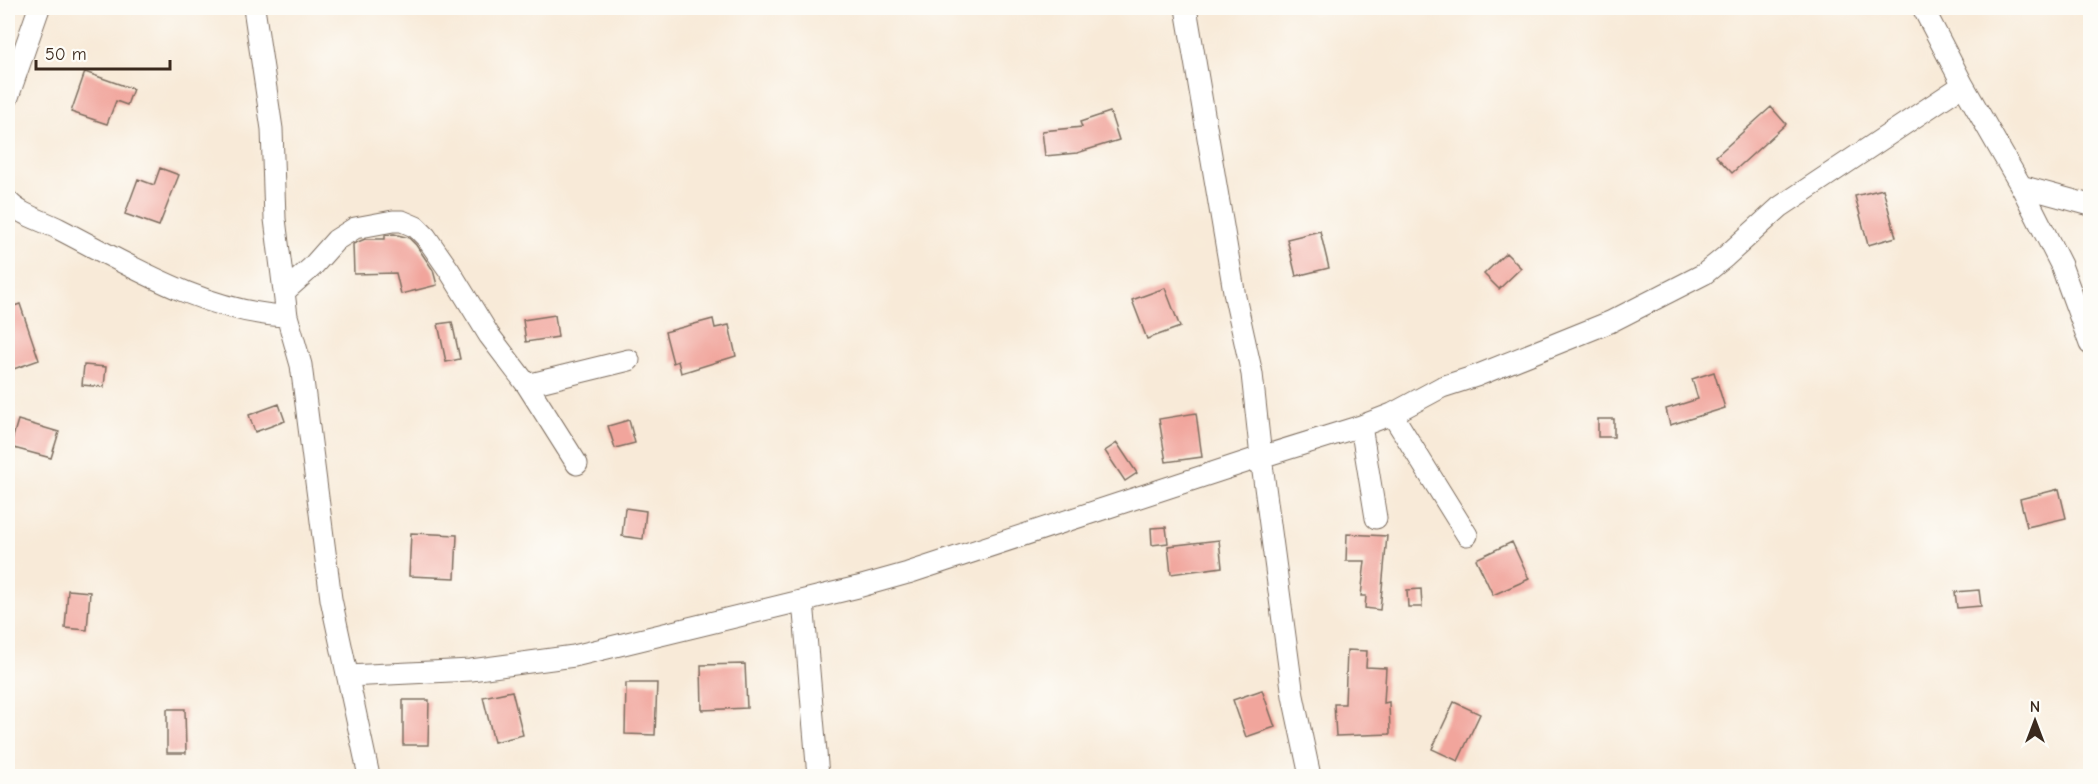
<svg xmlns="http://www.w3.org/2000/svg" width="2098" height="784" font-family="'Comic Neue',sans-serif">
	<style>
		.building { fill: #f1a59c }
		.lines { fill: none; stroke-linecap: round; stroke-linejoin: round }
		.minor-casing { stroke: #7d6d5f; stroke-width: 23 }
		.minor { stroke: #fff; stroke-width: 21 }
	</style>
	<rect width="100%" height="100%" fill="#fdfcf7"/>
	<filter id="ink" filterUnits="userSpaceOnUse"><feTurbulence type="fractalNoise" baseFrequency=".0167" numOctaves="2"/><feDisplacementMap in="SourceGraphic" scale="12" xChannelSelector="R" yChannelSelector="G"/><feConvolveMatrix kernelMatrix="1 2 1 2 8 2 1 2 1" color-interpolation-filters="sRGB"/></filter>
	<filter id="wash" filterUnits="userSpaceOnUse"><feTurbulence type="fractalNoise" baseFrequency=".008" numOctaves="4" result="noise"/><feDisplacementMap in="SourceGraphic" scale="24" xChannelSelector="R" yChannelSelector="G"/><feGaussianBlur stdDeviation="1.35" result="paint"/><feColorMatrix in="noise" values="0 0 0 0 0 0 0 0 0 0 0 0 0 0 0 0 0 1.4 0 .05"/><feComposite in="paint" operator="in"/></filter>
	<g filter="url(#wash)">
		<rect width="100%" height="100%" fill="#f8ead8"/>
		<g id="blocks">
			<path class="building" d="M85,72l48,17 -6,16 -11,-4 -9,23 -36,-12z
				M1771,107l15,17 -54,49 -16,-17z
				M1110,112l9,28 -42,13 -32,3 -3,-25 40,-4 -2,-5z
				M160,168l19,7 -20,51 -34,-12 13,-35 16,6z
				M1883,189l13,48 -28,8 -13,-49z
				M1320,231l9,37 -33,8 -9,-37z
				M394,234l15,4 7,7 17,25 4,15 -36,9 -5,-21 -42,1 -1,-30 12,-5h20v-4z
				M1506,253l15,15 -22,21 -15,-15z
				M1165,288l15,39 -33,12 -15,-39z
				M20,304l19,56 -31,11v-63z
				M555,315l3,22 -32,5 -3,-22z
				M713,319l2,9 14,-3 7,31 -55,17 -3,-12 -5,2 -8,-31z
				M452,322l8,37 -14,3 -8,-38z
				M84,365l22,2 -2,20 -22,-2z
				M1714,372l11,36 -55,17 -4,-16 32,-10 -6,-20z
				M279,404l6,17 -30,11 -6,-17z
				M1196,413l6,44 -36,5 -7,-43z
				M1598,419h16v18h-16z
				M18,420l41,12 -8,26 -41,-11z
				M629,420l6,23 -20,5 -7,-22z
				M1117,443l20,30 -12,8 -20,-30z
				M2059,489l7,29 -39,9 -7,-28z
				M625,508l21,3 -3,28 -21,-3z
				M1166,527l2,16 -16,2 -1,-17z
				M411,533l46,2 -2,43 -46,-2z
				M1347,534l40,2 -7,74 -15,-2 1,-12h-5l4,-35h-19z
				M1219,540l3,27 -51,7 -3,-28z
				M1512,542l17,37 -36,16 -17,-36z
				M1421,589l1,18h-14l-1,-17z
				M68,590l22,2 -3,38 -22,-2z
				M1979,590l2,16 -24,2 -2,-16z
				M1347,650l20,1 -1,16 20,1 -2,35 5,-1 1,32 -54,2 -2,-32h11z
				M745,664l2,44 -45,2 -1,-45z
				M626,683h31l-2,52 -30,-1z
				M1262,690l13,37 -29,10 -13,-37z
				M512,691l11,44 -29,7 -11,-45z
				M403,700h26l-1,45h-25z
				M1454,702l26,12 -22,47 -26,-12z
				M167,709h18l1,44h-19z"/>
		</g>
	</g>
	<g filter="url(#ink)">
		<use href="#blocks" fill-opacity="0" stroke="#7d6d5f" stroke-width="1.5"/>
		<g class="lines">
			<g class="minor-casing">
				<path id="minor" d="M254,8l18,121 3,90 12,97 14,49 30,234 38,177
					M1186,8l49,289 17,77 9,83 32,239 17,80
					M1923,8l40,77 58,101 40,79 29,79
					M8,97l31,-89
					M2021,186l69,19
					M8,201c12,14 34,19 51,28 70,36 147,84 228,87
					M284,292l28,-25 24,-27 19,-12 38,-7h9l14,6 10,10 23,33 40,65 38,50 50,79
					M527,385l102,-25
					M1392,414l75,121
					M1361,426l15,92
					M803,601l15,175
					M348,676l123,-6 103,-14 284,-69 50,-14 353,-116 100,-31 31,-12 50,-27 34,-11 134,-54 94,-48 21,-17 55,-50 183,-122"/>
			</g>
			<use href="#minor" class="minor"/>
		</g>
	</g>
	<rect width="2098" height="784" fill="none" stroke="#fdfcf7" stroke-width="30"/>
	<g transform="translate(2035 721)" stroke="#fdfcf7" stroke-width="4.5" paint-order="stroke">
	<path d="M0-4.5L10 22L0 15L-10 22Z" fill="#3b2a1e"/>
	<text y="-9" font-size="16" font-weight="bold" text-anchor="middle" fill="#3b2a1e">N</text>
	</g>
	<path d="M36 60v9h134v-9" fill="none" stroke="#3b2a1e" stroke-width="3"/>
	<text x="45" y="60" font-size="18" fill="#3b2a1e" stroke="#fdfcf7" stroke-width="4.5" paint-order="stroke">50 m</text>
</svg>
